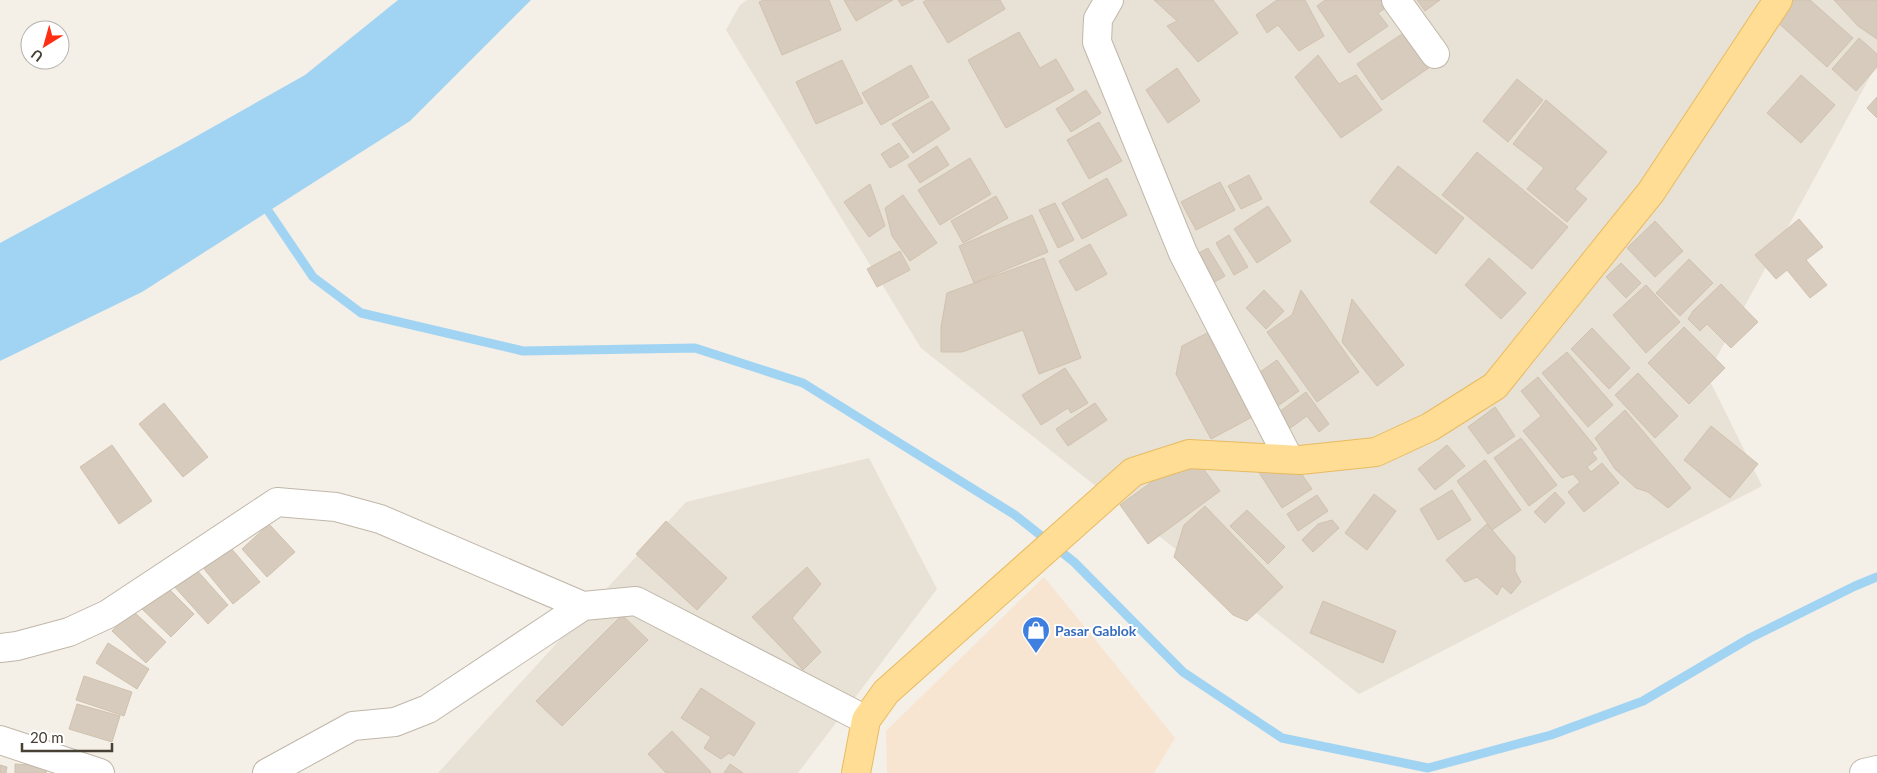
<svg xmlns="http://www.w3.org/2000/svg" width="1877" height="773" font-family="Lato,sans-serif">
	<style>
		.residential { fill: #e8e1d5 }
		.commercial { fill: #f7e5d1 }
		.water { fill: #a1d4f3 }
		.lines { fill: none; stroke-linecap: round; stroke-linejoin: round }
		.stream { stroke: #a1d4f3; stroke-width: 9 }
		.building { fill: #d6cbbc; stroke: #d1c2af }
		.minor-casing { stroke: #c0b7a9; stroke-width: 30 }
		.major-casing { stroke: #e8bb60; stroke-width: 30 }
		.minor { stroke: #fff; stroke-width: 28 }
		.major { stroke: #ffdd95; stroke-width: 28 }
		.labels { text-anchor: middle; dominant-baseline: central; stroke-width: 4; stroke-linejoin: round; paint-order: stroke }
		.shop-label { font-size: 14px; font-weight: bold; fill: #366cbe; stroke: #fff; text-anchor: start }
	</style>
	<rect width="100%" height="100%" fill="#f4efe7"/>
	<path class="residential" d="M747,0h1130v64l-170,311 55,111 -403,208 -438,-346 -195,-318 14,-25z
		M869,458l68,131 -139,184h-360l248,-271z"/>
	<path class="commercial" d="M1044,577l131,161 -21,35h-267l-1,-42z"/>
	<path class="water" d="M398,0h133l-121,121 -268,171 -142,69v-118l181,-98 124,-70z"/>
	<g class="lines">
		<path class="stream" d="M269,212l44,65 48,36 162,38 172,-3 108,35 212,132 59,47 109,110 99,66 146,30 123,-33 92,-34 107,-63 105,-52 22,-9"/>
	</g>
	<path class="building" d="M764,0h65l12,30 -59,25 -23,-53z
		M844,0h49l-37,21z
		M898,0h16l-12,6z
		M927,0h73l5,9 -57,34 -25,-41z
		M1154,0h59l25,33 -40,29 -31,-36 10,-5z
		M1277,0h28l19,36 -25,15 -21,-26 -11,8 -11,-18z
		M1325,0h58l4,7 -9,6 10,13 -39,27 -32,-47z
		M1417,0h23l-15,11z
		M1793,0h17l43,38 -26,29 -52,-47z
		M1834,0h43v39l-19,-13z
		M1408,30l25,35 -51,35 -25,-36z
		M1019,32l21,36 16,-9 18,31 -68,38 -38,-68z
		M1859,38l18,16v13l-21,24 -24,-22z
		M1318,55l21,29 17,-9 26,35 -41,28 -46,-61z
		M842,60l21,43 -47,21 -20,-42z
		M911,65l18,32 -48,28 -19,-32z
		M1177,68l23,33 -32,22 -22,-33z
		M1801,75l34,30 -34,38 -34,-30z
		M1517,79l26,21 -35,42 -25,-21z
		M1086,90l15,23 -30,19 -15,-23z
		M1877,97v21l-10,-10z
		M1546,100l61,52 -32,37 12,10 -20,23 -40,-33 17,-21 -31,-24z
		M932,101l18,28 -37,24 -21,-29z
		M1099,122l23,39 -33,18 -22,-39z
		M899,143l10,14 -19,11 -9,-14z
		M937,146l12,19 -29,18 -12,-18z
		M1477,152l91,75 -36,42 -90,-74z
		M970,158l21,36 -51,31 -22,-35z
		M1398,166l66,52 -28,36 -66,-52z
		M1249,175l13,24 -21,10 -13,-23z
		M1107,178l20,37 -45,24 -20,-36z
		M1220,182l15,28 -39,20 -15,-28z
		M870,184l15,42 -16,11 -25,-35z
		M903,195l34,48 -27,18 -18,-25 -7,-28z
		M996,196l12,22 -45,25 -12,-22z
		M1055,203l19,37 -16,8 -19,-38z
		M1268,206l23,35 -34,22 -23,-34z
		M1032,215l16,37 -74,31 -15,-37z
		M1799,219l24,28 -17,13 21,25 -17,13 -23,-28 -11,9 -21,-24z
		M1655,221l28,30 -28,26 -28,-29z
		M1229,235l19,32 -14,8 -18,-32z
		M1090,244l17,30 -31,17 -17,-30z
		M1208,248l17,28 -17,10 -16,-29z
		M900,251l10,19 -33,17 -10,-18z
		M1044,258l37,100 -42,16 -16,-44 -61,22h-21v-25l6,-34z
		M1489,258l37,35 -25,26 -36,-34z
		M1689,259l24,24 -33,33 -24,-23z
		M1621,263l20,20 -15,15 -20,-21z
		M1721,284l37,38 -27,26 -24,-24 -7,7 -12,-12 5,-8z
		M1646,285l34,37 -34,31 -33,-38z
		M1264,290l20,21 -18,18 -20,-21z
		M1301,290l58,82 -42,30 -50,-70 25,-17z
		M1352,299l52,66 -27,21 -35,-44z
		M1684,327l41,41 -36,36 -41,-41z
		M1592,328l38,40 -21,21 -38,-40z
		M1209,332l45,84 -43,23 -35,-65 6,-28z
		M1567,352l46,53 -25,22 -46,-54z
		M1277,360l22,31 -24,17 -22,-31z
		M1065,368l23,35 -17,10 -3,-5 -27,17 -19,-30z
		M1638,373l40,43 -23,22 -40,-43z
		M1538,377l59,72 -5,3 5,7 -10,8 4,5 11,-9 17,20 -35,29 -16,-20 12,-10 -7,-8 -11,4 -39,-47 18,-15 -20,-25z
		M1306,392l23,32 -10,8 -12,-16 -21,15 -11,-16z
		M164,403l44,54 -25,20 -44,-53z
		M1095,403l12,17 -39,26 -12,-17z
		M1495,407l20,29 -27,18 -20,-27z
		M1625,410l66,78 -23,20 -20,-16 -12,-4 -21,-19 -20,-31z
		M1711,426l47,38 -28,34 -46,-38z
		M1521,438l36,47 -28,21 -35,-48z
		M112,445l40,56 -33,23 -39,-57z
		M1447,445l18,21 -30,24 -17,-21z
		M1485,460l36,50 -29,20 -35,-49z
		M1296,466l16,23 -30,19 -24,-37z
		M1202,467l18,24 -72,53 -28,-39 44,-32z
		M1452,490l19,30 -33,20 -18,-31z
		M1555,492l10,11 -20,20 -11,-11z
		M1374,494l22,17 -29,39 -22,-17z
		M1317,495l11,16 -30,20 -11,-17z
		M1205,506l78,81 -36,34 -14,-6 -59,-58 10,-32z
		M1247,510l38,37 -17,17 -38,-38z
		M1332,520l7,8 -26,24 -11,-12 16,-16z
		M666,521l61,57 -30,32 -61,-56z
		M269,524l26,28 -28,25 -25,-28z
		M1487,524l28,33v14l6,11 -10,12 -9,-8 -5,9 -20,-18 -12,5 -19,-22z
		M230,547l30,35 -27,22 -29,-35z
		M194,567l34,38 -20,19 -35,-39z
		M807,567l14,17 -29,34 29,34 -18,18 -51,-53z
		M163,583l31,31 -23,23 -31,-30z
		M1323,601l73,30 -13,32 -73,-30z
		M132,610l34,32 -20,21 -34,-32z
		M622,615l26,25 -86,86 -26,-25z
		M108,643l41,26 -12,20 -41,-26z
		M84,676l48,16 -8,24 -48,-16z
		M701,688l54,35 -21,33 -5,-3 -8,6 -17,-11 7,-11 -30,-19z
		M77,704l43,12 -8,26 -43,-13z
		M672,731l39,41 -1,1h-44l-18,-19z
		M15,764l32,2 -1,7h-31z
		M730,764l13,9h-19z
		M0,765l7,2 -1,6h-6z"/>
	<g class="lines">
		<g class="minor-casing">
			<path id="minor" d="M1109,0l-11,19 -1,23 86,211 106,206
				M1396,0l39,54
				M0,648l17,-2 52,-14 39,-18 169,-112 59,5 44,12 203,87 53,-5 230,119
				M0,740l100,33
				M267,773l86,-47 42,-4 33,-13 155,-103
				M1864,773l13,-3"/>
		</g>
		<g class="major-casing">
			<path id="major" d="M856,773l10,-53 20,-28 247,-220 56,-18 111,6 76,-8 54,-25 65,-41 156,-194 127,-192"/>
		</g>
		<use href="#minor" class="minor"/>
		<use href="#major" class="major"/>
	</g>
	<defs>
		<g id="shop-pin" transform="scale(1.4375)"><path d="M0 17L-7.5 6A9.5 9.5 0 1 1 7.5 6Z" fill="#3f7fe0" stroke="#fff"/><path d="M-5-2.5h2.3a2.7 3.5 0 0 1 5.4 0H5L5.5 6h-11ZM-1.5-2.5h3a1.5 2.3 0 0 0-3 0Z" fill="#fff"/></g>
	</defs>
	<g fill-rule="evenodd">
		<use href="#shop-pin" x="1036" y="630"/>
	</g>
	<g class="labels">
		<g class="shop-label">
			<text x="1055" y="630">Pasar Gablok</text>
		</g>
	</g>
	<g transform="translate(45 45) rotate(217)"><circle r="24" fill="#ffffff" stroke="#b5b3ae"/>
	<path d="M0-4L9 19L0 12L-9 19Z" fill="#ff2e13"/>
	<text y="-8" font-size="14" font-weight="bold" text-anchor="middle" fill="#474035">U</text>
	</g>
	<path d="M22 743v8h90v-8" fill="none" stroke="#474035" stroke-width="2.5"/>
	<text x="30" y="743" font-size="15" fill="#474035" stroke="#ffffff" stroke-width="4" paint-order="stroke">20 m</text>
</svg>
